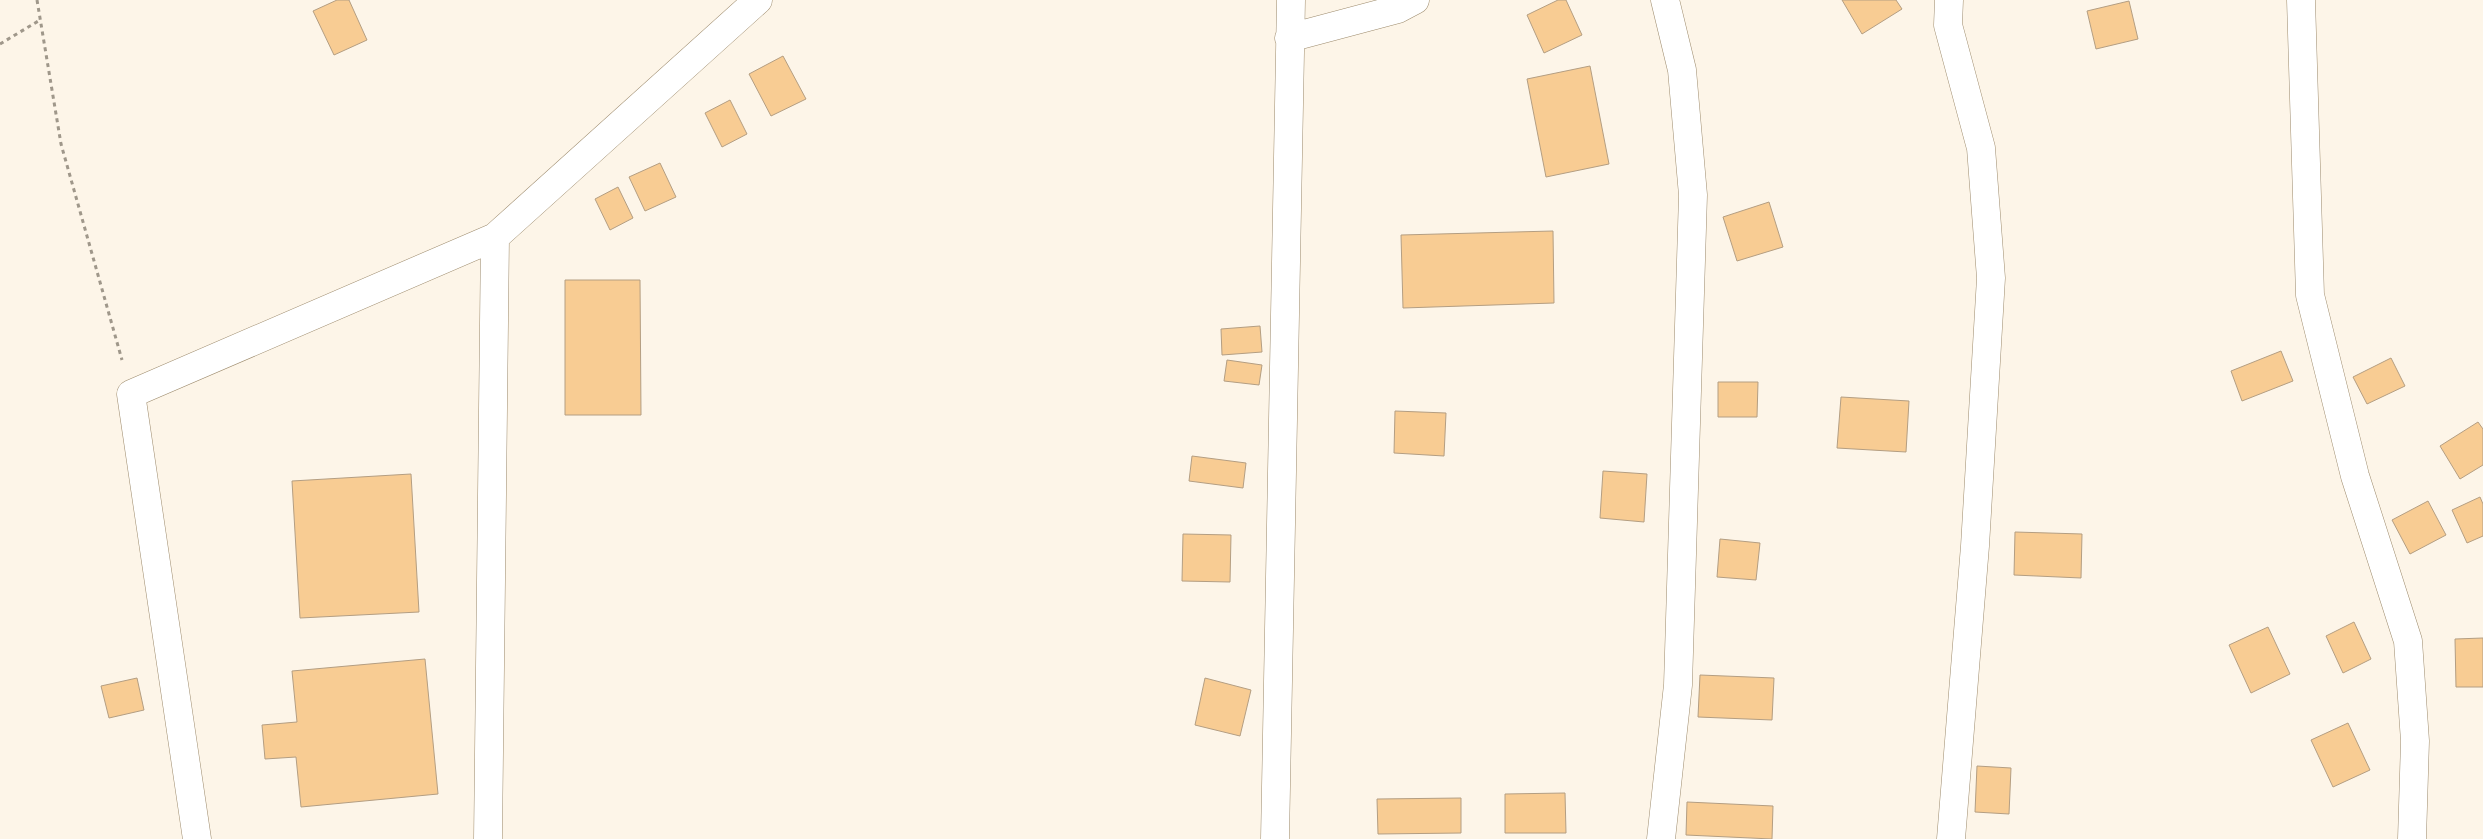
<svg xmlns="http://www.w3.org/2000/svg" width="2483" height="839" font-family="Raleway,sans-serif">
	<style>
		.building { fill: #f8cc93; stroke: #b49e82 }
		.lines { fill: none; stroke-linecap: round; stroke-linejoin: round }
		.minor-casing { stroke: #9d8b6d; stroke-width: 29 }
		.path { stroke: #9f978a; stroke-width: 3; stroke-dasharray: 4 4; stroke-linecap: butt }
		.minor { stroke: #fff; stroke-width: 28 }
	</style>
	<rect width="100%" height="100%" fill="#fdf5e8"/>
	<path class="building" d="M337,0h12l18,40 -33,15 -21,-44z
		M1558,0h8l16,35 -38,18 -17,-38z
		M1842,0h54l6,9 -40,25z
		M2129,1l9,38 -42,10 -9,-38z
		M783,56l23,43 -35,17 -22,-42z
		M1590,66l19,98 -63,13 -19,-98z
		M730,100l17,34 -25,13 -17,-34z
		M660,163l16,34 -31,14 -16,-34z
		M618,187l15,31 -23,12 -15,-31z
		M1769,202l14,45 -46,14 -14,-44z
		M1553,231l1,72 -151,5 -2,-73z
		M565,280h75l1,135h-76z
		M1260,326l2,26 -40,3 -1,-26z
		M2281,351l12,30 -51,20 -11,-30z
		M2391,358l14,28 -38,18 -14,-27z
		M1227,360l35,5 -3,20 -35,-4z
		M1718,382h40l-1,35h-39z
		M1841,397l68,4 -3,51 -69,-4z
		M1395,411l51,2 -2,43 -50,-3z
		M2478,422l5,7v36l-23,14 -20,-33z
		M1192,456l54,7 -3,25 -54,-7z
		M1603,471l44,3 -3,48 -44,-4z
		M411,474l8,138 -119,6 -8,-137z
		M2480,497l3,7v32l-16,7 -15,-33z
		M2428,501l18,34 -36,19 -18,-34z
		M2015,532l67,2 -1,44 -67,-3z
		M1183,534l48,1 -1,47 -48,-1z
		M1720,539l40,4 -4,37 -39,-3z
		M2354,622l17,37 -28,14 -17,-37z
		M2268,627l22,47 -39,19 -22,-48z
		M2483,638v49h-27l-1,-48z
		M425,659l13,135 -137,13 -5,-50 -31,2 -3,-34 35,-3 -5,-51z
		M1700,675l74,3 -2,42 -74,-3z
		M137,678l7,32 -35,8 -8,-32z
		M1205,678l46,12 -11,46 -45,-11z
		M2348,723l22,47 -37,17 -22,-47z
		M1977,766l34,2 -2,46 -34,-2z
		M1565,793l1,40h-61v-39z
		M1461,798v35l-83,1 -1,-35z
		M1687,802l86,4 -1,33 -86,-4z"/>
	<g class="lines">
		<g class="minor-casing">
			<path id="minor" d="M1949,0l-1,25 33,123 10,130 -16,268 -24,293
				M2301,0l9,295 45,181 53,165 7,100 -3,98
				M1289,38l109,-29 17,-9
				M197,839l-66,-445 364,-157 263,-237
				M488,839l7,-602
				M1275,839l16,-839
				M1661,839l17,-154 15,-490 -11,-125 -17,-70"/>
		</g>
		<path class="path" d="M37,0l24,144 61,216
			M0,44l40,-24"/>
		<use href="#minor" class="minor"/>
	</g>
</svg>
